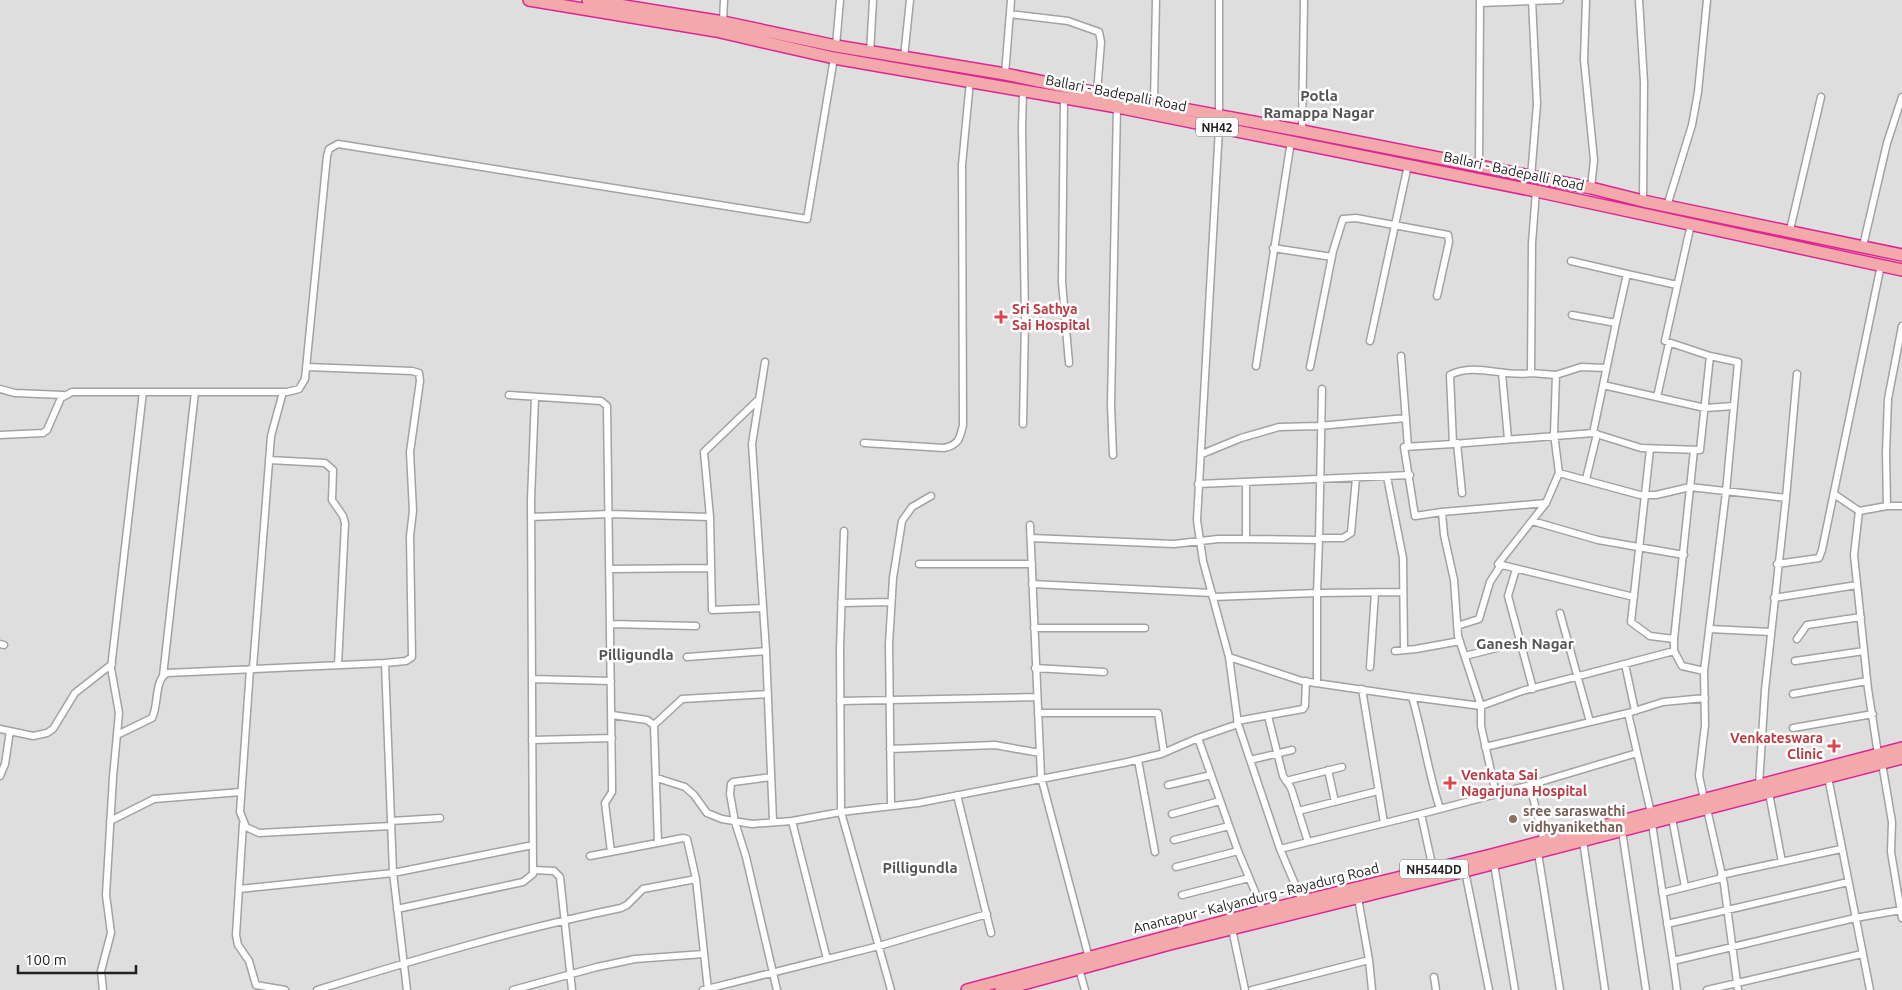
<svg xmlns="http://www.w3.org/2000/svg" width="1902" height="990" font-family="Ubuntu,sans-serif">
	<style>
		.residential { fill: #dfdede }
		.lines { fill: none; stroke-linecap: round; stroke-linejoin: round }
		.minor-casing { stroke: #a2a2a2; stroke-width: 9 }
		.trunk-casing { stroke: #de2692; stroke-width: 14 }
		.minor { stroke: #fff; stroke-width: 6 }
		.trunk { stroke: #f3a8ac; stroke-width: 11 }
		.health-dot { fill: #e0444e; stroke: #fff; stroke-width: 2 }
		.education-dot { fill: #8d6e63; stroke: #fff; stroke-width: 2 }
		.labels { text-anchor: middle; dominant-baseline: central; stroke-width: 5; stroke-linejoin: round; paint-order: stroke }
		.shield { fill: #fff; stroke: #646464; stroke-width: 1 }
		.shield-label { font-size: 12px; font-weight: bold; fill: #212121 }
		.street-label { font-size: 14px; fill: #212121; stroke: #fff }
		.health-label { font-size: 14px; font-weight: bold; fill: #be3a42; stroke: #fff; text-anchor: start }
		.education-label { font-size: 14px; font-weight: bold; fill: #785e54; stroke: #fff; text-anchor: start }
		.neighbourhood-label { font-size: 15px; font-weight: bold; fill: #545454; stroke: #fff }
	</style>
	<rect width="100%" height="100%" fill="#f2ece8"/>
	<path class="residential" d="M0,0h1902v990h-1902z"/>
	<g class="lines">
		<g class="minor-casing">
			<path id="minor" d="M1219,0v128l-22,392 6,41 26,96 9,67 42,125 141,-35
				M1586,0l-2,60 10,100 -3,28
				M1639,0l5,82 -1,119
				M1480,3l80,-3
				M1010,14l58,7 31,11 2,10 -4,51
				M723,22l1,-22
				M836,46l4,-46
				M870,53l3,-53
				M904,57l6,-57
				M1005,74l6,-74
				M1064,98l-2,184 7,81
				M1154,103l2,-103
				M1302,131l2,-131
				M1479,167l1,-167
				M1531,177l6,-73 -5,-104
				M1536,191l-4,52 -1,130 25,2 -2,59 5,39 -13,30 -48,61 136,33
				M1667,206l25,-81 6,-33 9,-92
				M1790,230l31,-133
				M1863,246l24,-103 15,-46
				M1273,248l59,9
				M1571,261l56,13
				M1572,315l44,8 11,-49 50,11
				M1902,326l-14,73 -2,54 1,53h15
				M1370,341l38,-176
				M1401,356l7,91
				M765,362l-13,82 14,207 7,170
				M1256,366l35,-225
				M1310,367l23,-116 10,-32 13,-1 92,17 1,7 -12,54
				M1502,373l6,66
				M1531,373c-26,5 -56,-11 -81,2l3,69 140,-11 48,15 59,2 10,-94 -45,-15 26,-117
				M1556,375l25,-8 25,1
				M1603,385l102,23 29,-2
				M0,389l15,4 48,2
				M509,395l92,6 6,5 5,377v9l-7,11 6,49
				M1657,397l12,-54
				M759,399l-55,53 6,65 2,93 51,-2
				M1023,424l2,-103 -3,-193 1,-37
				M1593,433l23,-110
				M0,435l43,-2 4,-3 14,-32 11,-6h215l12,-3 6,-10 22,-223 2,-7 9,-5 469,75 27,-161
				M864,443l80,5c15,-3 16,-10 19,-23l-1,-260 8,-84
				M1457,443l5,50
				M1650,449l-19,173 19,14 24,3v12l8,15 22,5 1,54 -6,51 5,23
				M1202,454l39,-16 38,-11 40,-1 87,-8
				M1113,455l-2,-50 6,-298
				M269,460l56,3 8,7 -1,30 11,16 2,7 -7,142
				M1559,473l81,22h16l34,-8 96,11 -21,192 -6,95
				M1387,477l16,81 1,92
				M1586,479l11,-45
				M1198,484l212,-9
				M1834,494l25,17
				M1786,498l11,-124
				M1442,512l-27,4 -11,-69 49,-3
				M531,517l79,-3 100,3
				M1532,521l66,19 86,15
				M1030,525l11,252 48,181
				M844,531l-4,117 1,164 50,178
				M1031,538l143,6 44,-5h28v-57
				M1319,538h24l8,-5 5,-55
				M1319,540l3,-151
				M919,564h113
				M1777,564l42,-6 3,-8 59,-285
				M610,569l101,-1
				M1516,569l-8,27 25,93
				M1032,584l180,9
				M1213,597l104,-4 2,-53 -73,-1
				M1774,598l83,-13
				M841,603l50,-1
				M1560,613l30,109
				M610,624l86,2
				M1457,626l22,-7 11,-37 11,-17
				M1034,628h111
				M1710,629l61,3
				M1674,639l20,-189
				M1797,639l10,-14 54,-8
				M0,644l4,1
				M1395,651l21,-2 44,-8
				M1465,656l55,-14
				M687,657l79,-6
				M1229,657l73,24 110,16
				M1795,661l69,-10
				M385,663l8,210 14,117
				M1625,664l10,47
				M1370,667l5,-74
				M253,668l18,-232 12,-44
				M1035,668l69,4
				M250,669l-10,143 6,15 13,6 132,-7
				M1704,671l22,-179 12,-130 -28,-6
				M163,676l32,-284
				M532,679l79,2
				M1317,683v-90l86,-1
				M1362,689l22,134
				M1793,694l74,-13
				M840,701l197,-4
				M1038,713h120l6,40
				M612,715l35,5 7,5 4,118
				M1268,716l15,60 8,12 17,54
				M1237,721l66,-12 2,-3 1,-25
				M1238,724l-40,14 40,113 25,60
				M654,725l28,-26 86,-5
				M1793,728l80,-14
				M0,729l33,7 14,-3 6,-4 22,-36 37,-29
				M117,735l35,-17c7,-13 2,-38 15,-45l218,-10 21,-2 6,-4 -2,-121 3,-25 -3,-59 10,-71 -1,-8 -7,-2 -105,-4
				M532,740l80,-2
				M1485,747l143,-34
				M890,749l105,-4 45,8
				M1878,754l-10,-65 -14,-134 5,-44 28,-5
				M1138,760l17,92
				M1250,760l42,-10
				M1882,763l10,59 -1,30 11,66
				M1328,770l7,32
				M0,776l5,-12 5,-33
				M771,777l-38,5 -2,2 -1,10 5,28 11,35 31,133
				M1828,777l42,213
				M657,778l28,9 9,8 13,18 15,6 30,5 40,-3 49,-9 77,-9 205,-40 38,-9 37,-16
				M1286,781l56,-14
				M1168,785l43,-10
				M1530,785l14,57
				M1769,793l13,69
				M1496,794l-15,-68v-20l-23,-70 -4,-56 -10,-45 -2,-23 104,-9
				M957,795l34,138
				M891,806l-2,-162 4,-66 9,-57 10,-14 19,-11
				M1440,809c-12,-37 -17,-75 -28,-112l69,9 41,-15 152,-40
				M1707,809l17,75 14,106
				M1298,811l80,-20
				M1651,813l-23,-100 35,-11 42,-4
				M1172,814l48,-13
				M1672,818l13,69
				M110,821l44,-22 87,-7
				M391,821l49,-3
				M792,821l35,138
				M243,824l-7,111 2,10 11,16 7,24 29,5
				M1652,824l21,137 182,-43 46,-8
				M1622,831l24,159
				M1174,840l55,-14
				M1583,841l22,149
				M1280,849l23,54
				M1538,853l22,137
				M590,856l93,-18 4,1 9,40 12,111
				M1494,864l21,126
				M1176,867l62,-16
				M1433,869l-12,-55 109,-29 107,-32
				M534,870l20,1 6,6 12,113
				M1465,871l24,119
				M1721,875l120,-26
				M239,889l154,-16 140,-28
				M1662,893l60,-15
				M1182,895l67,-17
				M1358,898l11,62 3,30
				M397,909l126,-27 10,-8 -2,-374 4,-103
				M1667,924l181,-42
				M1232,929l13,61
				M1673,961l4,29
				M1079,969l6,21
				M1434,977l2,13
				M103,990l-2,-19 10,-38 -5,-38 7,-118 6,-64 -8,-45 32,-276
				M317,990c100,-31 201,-61 304,-82l6,-3 16,-16 53,-10
				M513,990l84,-23 38,-8 69,-5
				M703,990l176,-44 108,-32
				M1252,990l117,-30
				M1707,990l155,-36"/>
		</g>
		<g class="trunk-casing">
			<path id="trunk" d="M529,0l187,31 118,27 283,49 419,84 366,79
				M588,0l135,22 113,24 169,28 92,19 205,38 289,57 52,13 259,54
				M967,990l296,-79 228,-56 411,-107
				M1001,990l169,-46 295,-73 437,-113"/>
		</g>
		<use href="#minor" class="minor"/>
		<use href="#trunk" class="trunk"/>
	</g>
	<g class="health-dot">
		<path d="M998.5 309.5h5v5h5v5h-5v5h-5v-5h-5v-5h5z"/>
		<path d="M1831.5 738.5h5v5h5v5h-5v5h-5v-5h-5v-5h5z"/>
		<path d="M1447.5 775.5h5v5h5v5h-5v5h-5v-5h-5v-5h5z"/>
	</g>
	<circle class="education-dot" cx="1513" cy="819" r="5"/>
	<g class="labels">
		<g class="shield">
			<rect x="1196" y="117.5" width="42" height="19" rx="4"/>
			<rect x="1400" y="859.5" width="68" height="19" rx="4"/>
		</g>
		<g class="shield-label">
			<text x="1217" y="127">NH42</text>
			<text x="1434" y="869">NH544DD</text>
		</g>
		<g class="street-label">
			<text transform="translate(1116 93) rotate(11)">Ballari - Badepalli Road</text>
			<text transform="translate(1514 171) rotate(12)">Ballari - Badepalli Road</text>
			<text transform="translate(1256 898) rotate(-14)">Anantapur - Kalyandurg - Rayadurg Road</text>
		</g>
		<g class="health-label">
			<text x="1012" y="309">Sri Sathya<tspan x="1012" dy="16">Sai Hospital</tspan></text>
			<text x="1823" y="738" text-anchor="end">Venkateswara<tspan x="1823" dy="16">Clinic</tspan></text>
			<text x="1461" y="775">Venkata Sai<tspan x="1461" dy="16">Nagarjuna Hospital</tspan></text>
		</g>
		<g class="education-label">
			<text x="1523" y="811">sree saraswathi<tspan x="1523" dy="16">vidhyanikethan</tspan></text>
		</g>
		<g class="neighbourhood-label">
			<text x="1319" y="95">Potla<tspan x="1319" dy="17">Ramappa Nagar</tspan></text>
			<text x="1525" y="643">Ganesh Nagar</text>
			<text x="636" y="654">Pilligundla</text>
			<text x="920" y="867">Pilligundla</text>
		</g>
	</g>
	<path d="M18 965v8h118v-8" fill="none" stroke="#212121" stroke-width="2.5"/>
	<text x="25" y="965" font-size="15" fill="#212121" stroke="#ffffff" stroke-width="4" paint-order="stroke">100 m</text>
</svg>
